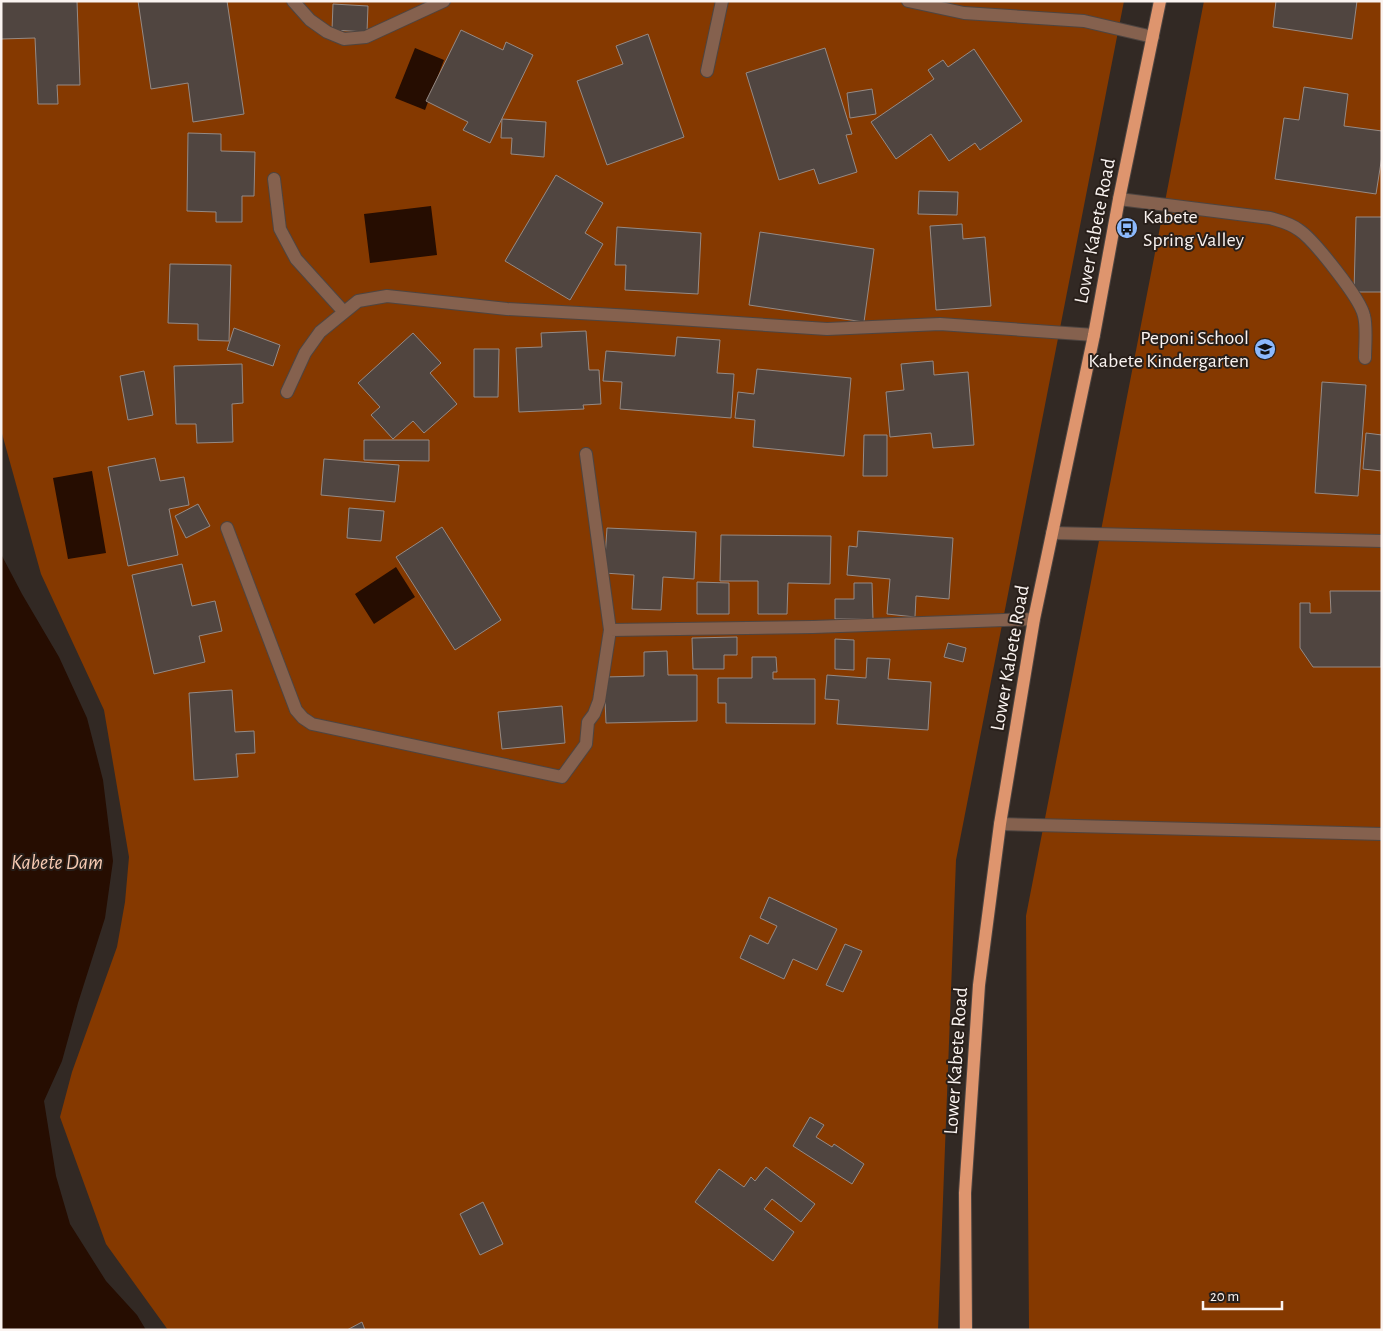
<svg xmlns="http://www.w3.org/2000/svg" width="1383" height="1331" font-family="'Alegreya Sans',sans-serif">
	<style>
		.green { fill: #853900 }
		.water { fill: #260d01 }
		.building { fill: #504540; stroke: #968a84 }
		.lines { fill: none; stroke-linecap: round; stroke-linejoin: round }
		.minor-casing { stroke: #4e4541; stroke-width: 14 }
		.major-casing { stroke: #4e4541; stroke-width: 14 }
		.minor { stroke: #85614e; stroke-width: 12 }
		.major { stroke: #de956e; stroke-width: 12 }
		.labels { text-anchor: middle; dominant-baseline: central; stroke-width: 4; stroke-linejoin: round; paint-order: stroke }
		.poi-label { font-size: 20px; fill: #faf3f0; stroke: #281f1a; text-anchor: start }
		.street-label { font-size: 20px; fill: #faf3f0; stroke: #281f1a }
		.water-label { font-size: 21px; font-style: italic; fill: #f7cab2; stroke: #281f1a }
	</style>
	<rect width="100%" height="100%" fill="#322924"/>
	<path class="green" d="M1,1h1123l-168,859 -18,470h-770l-62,-86 -46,-127 12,-45 45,-125 8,-45 4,-45 -25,-147 -63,-136 -40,-144z
		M1204,1h178v1329h-353l-3,-414z"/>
	<path class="water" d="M415,48l29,12 -19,50 -30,-12z
		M431,206l6,49 -67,8 -6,-49z
		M92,471l14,82 -38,6 -15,-81z
		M1,554l21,40 37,63 28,61 16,62 10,81 -8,57 -27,85 -16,58 -18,40 12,75 14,48 36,57 31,34 9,15h-145z
		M396,567l19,30 -41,27 -19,-30z"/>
	<path class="building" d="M1,1h76l3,84h-23l1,19h-20l-3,-66 -34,1z
		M138,1h89l17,113 -51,8 -5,-39 -37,6z
		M1276,1h81l-5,38 -79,-12z
		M333,4l35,2 -1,26 -35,-2z
		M461,30l42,20 3,-8 27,13 -43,88 -27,-13 5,-8 -42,-21z
		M648,34l36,103 -77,28 -30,-84 46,-17 -7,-18z
		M825,48l27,86 -6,1 11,37 -38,12 -5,-15 -35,11 -33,-107z
		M974,49l48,72 -42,29 -5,-7 -26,18 -18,-27 -35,25 -25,-37 63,-43 -6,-9 15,-10 5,7z
		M1304,87l44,7 -4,32 38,5v25l-6,38 -101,-15 9,-61 15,2z
		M872,89l4,25 -26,4 -3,-25z
		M502,119l44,3 -2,35 -33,-3 1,-16h-11z
		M188,133l33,1v17l34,1 -1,44h-12v26h-26v-10l-29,-1z
		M556,175l47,28 -18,30 18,11 -33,56 -65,-39z
		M919,191l39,1 -1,23 -39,-1z
		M1356,217h26v75h-28z
		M962,224l1,15 22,-2 6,69 -55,4 -6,-84z
		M617,227l84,6 -3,61 -73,-4 1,-25h-11z
		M760,232l114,17 -10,73 -115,-17z
		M170,264l61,1 -2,76 -31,-1v-16l-30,-1z
		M234,328l46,17 -7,21 -46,-16z
		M586,331l3,39h10l2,34 -18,1 1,4 -65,3 -3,-64 26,-1 -1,-14z
		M413,333l28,30 -11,10 27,31 -33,29 -11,-12 -20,18 -22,-24 9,-8 -22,-24z
		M677,337l43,3 -3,33 17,1 -3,44 -111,-9 2,-27 -19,-1 3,-30 69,5z
		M474,349h25l-1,48h-24z
		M933,361l1,14 34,-3 6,73 -41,3 -2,-15 -41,4 -4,-45 18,-2 -3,-26z
		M242,364l1,39 -11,1 1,38 -36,1 -1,-19h-20l-2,-58z
		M757,369l94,9 -7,78 -91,-9 2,-27 -20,-2 3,-26 16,2z
		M144,371l9,44 -25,5 -8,-44z
		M1322,382l44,3 -8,111 -43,-3z
		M1366,433l16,2v36l-19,-2z
		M864,435h23v41h-24z
		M364,440h65v21l-65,-1z
		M155,458l5,23 24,-4 5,28 -20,4 9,46 -50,11 -20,-99z
		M324,459l75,6 -4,37 -74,-7z
		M198,504l12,22 -24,12 -11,-22z
		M349,508l35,3 -3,30 -34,-3z
		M442,527l59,93 -46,30 -59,-93z
		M607,528l89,4 -2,47 -31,-2 -2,33 -29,-1 2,-34 -30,-2z
		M858,531l95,7 -4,61 -33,-3 -1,21 -28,-3 3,-35 -43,-4 2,-29 8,1z
		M721,535l110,1 -1,48 -42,-1 -1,31h-29v-33h-38z
		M182,564l10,42 23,-5 7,30 -23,5 6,26 -51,12 -22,-99z
		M697,582l32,1v31h-32z
		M854,583h18l1,36h-38v-20h19z
		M1330,591h52l-1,76h-68l-13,-19v-45h10v10h21z
		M737,637v18h-13v14h-31l-1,-31z
		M835,639l19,1v30l-19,-1z
		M948,643l18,5 -3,14 -19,-5z
		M667,651l1,24h29v46l-91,2 -2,-46 40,-1v-24z
		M752,657h24l1,15h-4v7h42v45l-89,-1v-20h-8v-25h34z
		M867,658l23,1 -2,20 43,3 -3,48 -91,-6 2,-24 -14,-1 2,-24 39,3z
		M232,690l3,42 19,-1 1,22 -19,1 2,23 -44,3 -5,-87z
		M562,706l3,37 -63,6 -4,-37z
		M769,897l68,32 -20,41 -24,-11 -9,20 -44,-21 10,-23 18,9 9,-18 -17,-8z
		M845,944l17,7 -19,41 -17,-7z
		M810,1117l14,8 -8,12 16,10 2,-3 30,20 -12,20 -59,-38z
		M766,1167l49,37 -14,18 -29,-23 -8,10 30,23 -21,29 -78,-59 24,-33 25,18 7,-10 4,4z
		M483,1202l20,42 -23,11 -20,-41z
		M362,1322l3,8h-18z"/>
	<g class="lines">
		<g class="minor-casing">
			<path id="minor" d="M293,1l17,19 17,12 17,7 22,-2 78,-36
				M908,1l56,12 120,8 69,16
				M707,71l15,-70
				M274,179l6,50 16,30 48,53
				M1119,199l151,19c10,3 20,5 29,12 14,9 62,69 65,86 3,10 1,31 1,42
				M287,392l18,-39 15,-21 38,-31 29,-5 120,13 126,7 194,13 113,-5 154,11
				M227,528l69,182 7,8 9,6 250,53 24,-33 2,-22 6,-8 5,-13 11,-71 -24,-176
				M1052,533l330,8
				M610,630l203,-3 221,-8
				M1000,824l382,10"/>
		</g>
		<g class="major-casing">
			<path id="major" d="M966,1330l-1,-137 14,-208 21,-161 34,-205 60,-284 25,-136 41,-198"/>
		</g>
		<use href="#minor" class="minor"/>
		<use href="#major" class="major"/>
	</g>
	<defs>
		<g id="bus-disc" transform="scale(1.125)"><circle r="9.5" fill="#8cb9fc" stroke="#281f1a"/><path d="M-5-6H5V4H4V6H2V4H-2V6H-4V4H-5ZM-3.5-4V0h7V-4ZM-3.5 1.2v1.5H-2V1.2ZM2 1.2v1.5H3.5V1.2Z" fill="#111"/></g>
		<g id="school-disc" transform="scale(1.125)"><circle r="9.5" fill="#8cb9fc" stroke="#281f1a"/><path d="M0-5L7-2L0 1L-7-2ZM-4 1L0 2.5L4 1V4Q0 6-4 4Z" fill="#111"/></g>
	</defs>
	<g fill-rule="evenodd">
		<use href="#bus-disc" x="1127" y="228"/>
		<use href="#school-disc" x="1265" y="349"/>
	</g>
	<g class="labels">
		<g class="poi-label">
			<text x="1143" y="217">Kabete<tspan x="1143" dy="23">Spring Valley</tspan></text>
			<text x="1249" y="338" text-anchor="end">Peponi School<tspan x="1249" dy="23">Kabete Kindergarten</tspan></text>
		</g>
		<g class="street-label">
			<text transform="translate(1095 231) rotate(-79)">Lower Kabete Road</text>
			<text transform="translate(1010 658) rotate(-80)">Lower Kabete Road</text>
			<text transform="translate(956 1061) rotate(-86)">Lower Kabete Road</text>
		</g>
		<g class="water-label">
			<text x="57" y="862">Kabete Dam</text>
		</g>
	</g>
	<rect width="1383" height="1331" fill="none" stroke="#faf3f0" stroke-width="5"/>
	<path d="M1203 1301v8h79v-8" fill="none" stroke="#faf3f0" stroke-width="2.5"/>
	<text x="1210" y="1301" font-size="15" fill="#faf3f0" stroke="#281f1a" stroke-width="4" paint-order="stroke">20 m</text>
</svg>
